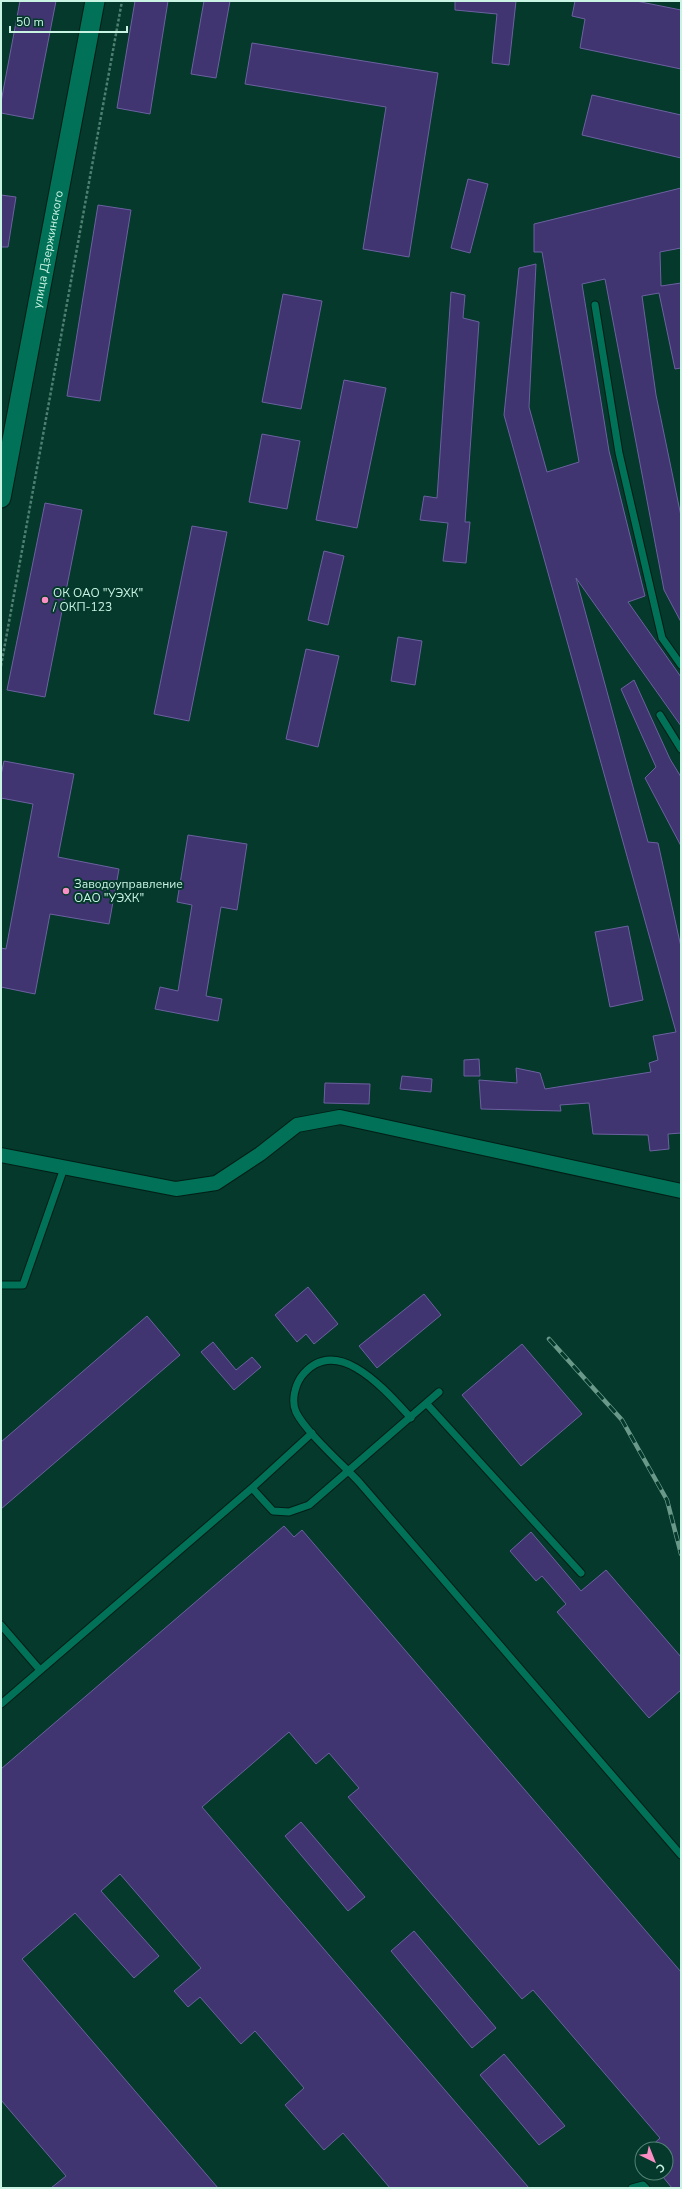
<svg xmlns="http://www.w3.org/2000/svg" width="682" height="2189" font-family="'Nunito Sans',sans-serif">
	<style>
		.building { fill: #403570; stroke: #6b61a0 }
		.lines { fill: none; stroke-linecap: round; stroke-linejoin: round }
		.lane-casing { stroke: #021d15; stroke-width: 9 }
		.street-casing { stroke: #021d15; stroke-width: 16 }
		.secondary-casing { stroke: #021d15; stroke-width: 21 }
		.path { stroke: #4e7f70; stroke-width: 2.5; stroke-dasharray: 3 2; stroke-linecap: butt }
		.lane { stroke: #017258; stroke-width: 7 }
		.street { stroke: #017258; stroke-width: 14 }
		.secondary { stroke: #017258; stroke-width: 19 }
		.rail-casing { stroke: #6a998a; stroke-width: 4.5 }
		.rail { stroke: #04392b; stroke-width: 3; stroke-dasharray: 9; stroke-linecap: butt }
		.poi-dot { fill: #fb8fc5; stroke: #04392b; stroke-width: 1.5 }
		.labels { text-anchor: middle; dominant-baseline: central; stroke-width: 4; stroke-linejoin: round; paint-order: stroke }
		.street-label { font-size: 12px; fill: #c9f3e3; stroke: #04392b }
		.poi-label { font-size: 12px; fill: #c9f3e3; stroke: #04392b; text-anchor: start }
	</style>
	<rect width="100%" height="100%" fill="#04392b"/>
	<path class="building" d="M20,1h36l-23,118 -32,-6v-11z
		M135,1h33l-18,113 -33,-6z
		M204,1h26l-14,77 -25,-4z
		M455,1h61l-7,64 -17,-2 5,-49 -42,-4z
		M575,1h61l45,9v59l-101,-21 5,-29 -13,-3z
		M252,43l186,30 -29,184 -46,-8 23,-142 -141,-23z
		M592,95l89,20v43l-99,-23z
		M468,179l20,5 -18,69 -19,-5z
		M681,188v60l-21,4 1,34 20,-3v85l-6,1 -16,-76 -17,3 14,99 25,121v106l-17,-32 -59,-311 -23,5 27,167 36,145 -17,6 53,75v49l-105,-148 72,264 10,1 23,104v186l-13,1 1,15 -19,2 -2,-16 -55,-1 -4,-31 -29,2 1,6 -80,-2 -2,-29 38,3 -1,-15 24,5 5,16 106,-17 -2,-9 9,-3 -5,-24 23,-4 -172,-617 15,-147 17,-4 -7,143 18,65 32,-10 -37,-210h-8v-28z
		M1,195l15,2 -8,50h-7z
		M98,205l33,5 -31,191 -33,-5z
		M451,292l14,3 -2,23 16,4 -14,200h5l-4,41 -23,-2 5,-38 -28,-3 4,-24 13,2z
		M283,294l39,7 -21,108 -39,-7z
		M344,380l42,8 -29,140 -41,-8z
		M262,434l38,7 -13,68 -38,-7z
		M45,503l37,7 -37,187 -38,-7z
		M192,526l35,6 -38,189 -35,-7z
		M324,551l20,5 -16,69 -20,-5z
		M398,637l24,4 -7,44 -24,-4z
		M306,649l33,7 -21,91 -32,-8z
		M634,680l36,79 11,18v69l-36,-68 11,-11 -35,-78z
		M4,761l70,13 -16,83 61,12 -10,55 -59,-10 -15,80 -34,-7v-39l5,1 27,-145 -32,-6v-23z
		M188,835l59,9 -10,66 -16,-3 -15,89 16,3 -4,22 -63,-12 5,-22 18,4 14,-86 -15,-3z
		M628,926l15,74 -33,7 -15,-75z
		M479,1059l1,17h-16v-16z
		M402,1076l30,3 -1,13 -31,-3z
		M325,1083l45,1 -1,20 -45,-1z
		M308,1287l30,37 -24,20 -8,-10 -9,8 -22,-27z
		M424,1294l17,21 -64,53 -18,-22z
		M147,1316l33,39 -179,154v-67z
		M213,1342l23,28 16,-13 9,10 -27,23 -33,-38z
		M522,1344l60,70 -61,52 -59,-71z
		M284,1526l10,11 8,-7 379,442v216h-9l-9,-11 3,-3v-25h-18l12,-11 -127,-148 -11,9 -174,-202 11,-9 -30,-35 -13,11 -27,-32 -87,75 327,381h-139l-47,-55 -19,17 -39,-45 19,-17 -49,-57 -14,13 -41,-47 -12,10 -14,-16 27,-23 -81,-94 -19,17 58,65 -25,22 -59,-65 -53,46 196,229h-167l15,-12 -65,-76v-331z
		M531,1532l50,59 25,-21 75,87v33l-32,28 -92,-106 9,-8 -24,-28 -6,5 -26,-30z
		M301,1822l64,75 -17,14 -63,-75z
		M414,1931l82,97 -24,20 -81,-97z
		M504,2054l61,72 -26,19 -59,-70z"/>
	<g class="lines">
		<g class="lane-casing">
			<path id="lane" d="M595,305l24,148 43,185 19,27
				M660,715l21,34
				M1,1285h22l41,-117
				M427,1404l154,169
				M411,1418c-25,-27 -75,-87 -110,-41 -6,9 -10,24 -5,35 9,19 47,53 63,70l322,373
				M252,1488l21,23 16,1 20,-7 130,-113
				M1,1625l39,45
				M1,1704l251,-216 60,-55
				M632,2188l11,-3 3,3"/>
		</g>
		<g class="street-casing">
			<path id="street" d="M1,1155l175,34 40,-6 44,-29 37,-29 43,-8 341,74"/>
		</g>
		<g class="secondary-casing">
			<g id="secondary">
				<path id="s1" d="M1,498l94,-497"/>
			</g>
		</g>
		<path class="path" d="M1,666l121,-665"/>
		<use href="#lane" class="lane"/>
		<use href="#street" class="street"/>
		<use href="#secondary" class="secondary"/>
		<g class="rail-casing">
			<path id="rail" d="M549,1339l73,81 45,80 14,54"/>
		</g>
		<use href="#rail" class="rail"/>
	</g>
	<g class="poi-dot">
		<circle cx="45" cy="600" r="4"/>
		<circle cx="66" cy="891" r="4"/>
	</g>
	<g class="labels">
		<g class="street-label">
			<text stroke="none"><textPath href="#s1" startOffset="253">улица Дзержинского</textPath></text>
		</g>
		<g class="poi-label">
			<text x="53" y="593">ОК ОАО "УЭХК"<tspan x="53" dy="14">/ ОКП-123</tspan></text>
			<text x="74" y="884">Заводоуправление<tspan x="74" dy="14">ОАО "УЭХК"</tspan></text>
		</g>
	</g>
	<rect width="682" height="2189" fill="none" stroke="#c9f3e3" stroke-width="4"/>
	<g transform="translate(654 2161) rotate(137)"><circle r="19" fill="#04392b" stroke="#538375"/>
	<path d="M0-3L7 15L0 10L-7 15Z" fill="#fb8fc5"/>
	<text y="-6" font-size="11" font-weight="bold" text-anchor="middle" fill="#c9f3e3">С</text>
	</g>
	<path d="M10 26v6h117v-6" fill="none" stroke="#c9f3e3" stroke-width="2"/>
	<text x="16" y="26" font-size="12" fill="#c9f3e3" stroke="#04392b" stroke-width="3" paint-order="stroke">50 m</text>
</svg>
